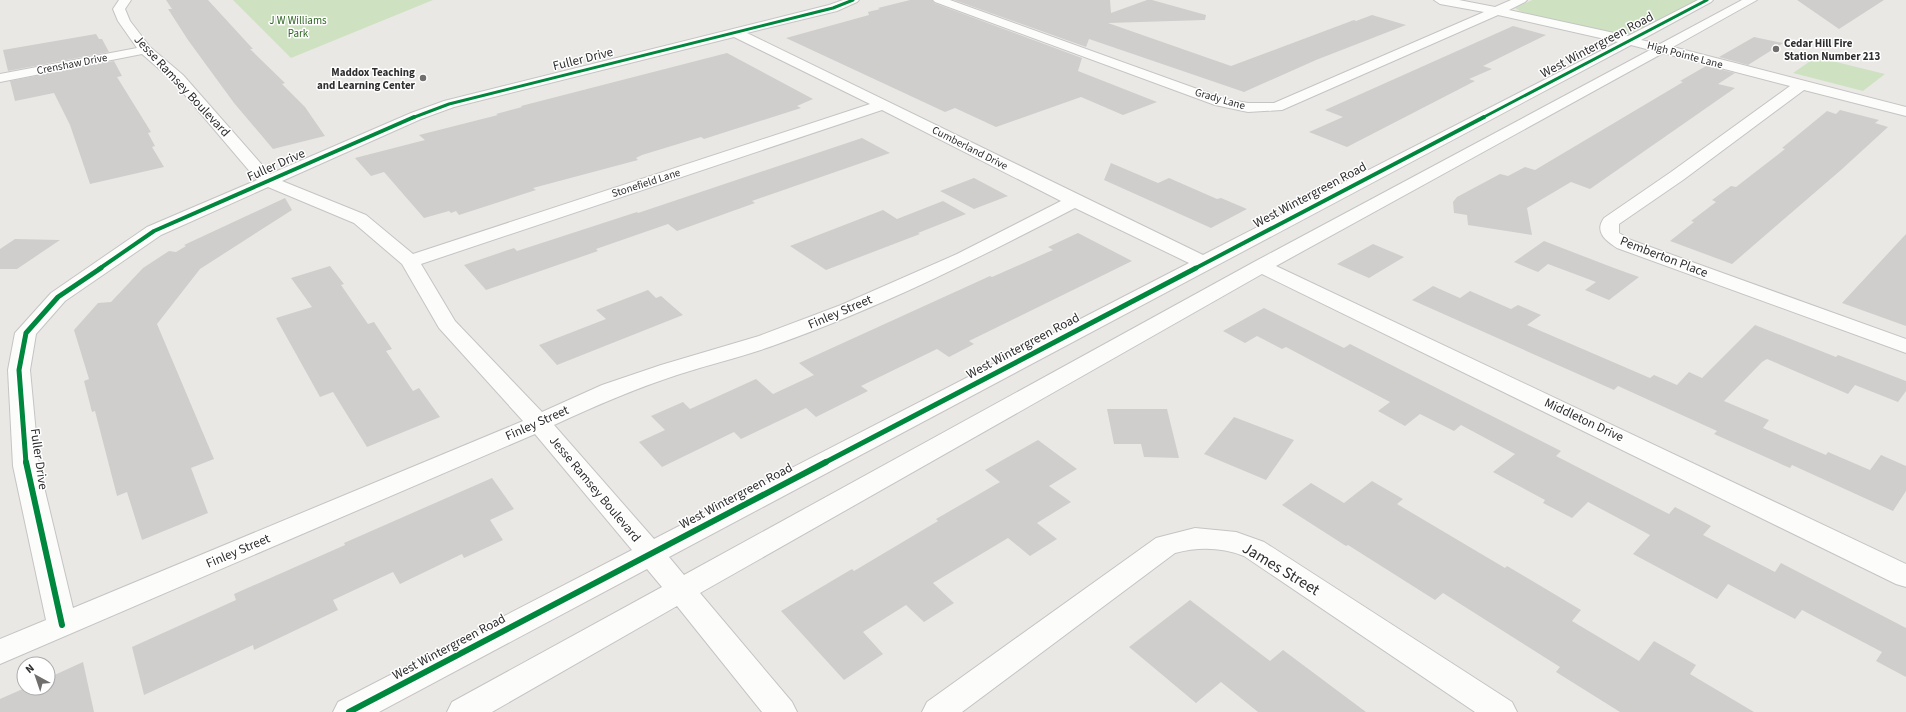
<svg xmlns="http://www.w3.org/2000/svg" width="1906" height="712" font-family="'Source Sans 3',sans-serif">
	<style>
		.green { fill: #cee2c2 }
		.building { fill: #cfcecc }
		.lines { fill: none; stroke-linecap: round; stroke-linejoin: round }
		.minor-casing { stroke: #c5c4c4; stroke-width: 2 }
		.minor { fill: #fcfcfb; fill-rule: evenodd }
		.cycleway-far3-casing { stroke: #fff; stroke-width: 4.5 }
		.cycleway-far2-casing { stroke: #fff; stroke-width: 6 }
		.cycleway-far1-casing { stroke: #fff; stroke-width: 8 }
		.cycleway-casing { stroke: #fff; stroke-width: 9 }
		.cycleway-far3 { stroke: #00873e; stroke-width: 3 }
		.cycleway-far2 { stroke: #00873e; stroke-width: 4 }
		.cycleway-far1 { stroke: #00873e; stroke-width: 5 }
		.cycleway { stroke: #00873e; stroke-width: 6 }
		.poi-dot { fill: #706f6e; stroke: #fff; stroke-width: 1.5 }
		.labels { text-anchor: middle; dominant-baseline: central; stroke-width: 3; stroke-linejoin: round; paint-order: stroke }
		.far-park-label { font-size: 11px; fill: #306524; stroke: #fff }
		.far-poi-label { font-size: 11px; font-weight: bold; fill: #2e2e2e; stroke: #fff; text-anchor: start }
		.far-street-label { font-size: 11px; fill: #2e2e2e; stroke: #fff }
		.street-label { font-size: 13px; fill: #2e2e2e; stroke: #fff }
		.near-street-label { font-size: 16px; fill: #2e2e2e; stroke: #fff }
	</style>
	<rect width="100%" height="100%" fill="#eae8e5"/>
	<path class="green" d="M233,0h200l-142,58z
		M1532,0h166l-66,34h-20l-91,-22 -6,-4z
		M1816,57l69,17 -22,17 -70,-18z"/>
	<path class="building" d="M166,0h42l45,49h-3l35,34 -3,1 23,23 20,29 -52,13 -39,-46 -46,-63 -20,-31h4z
		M910,0h22l2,3 148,55 -4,13 79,31 -34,13 -42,-18 -85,30 -41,-19 -10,4 -159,-74 83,-23 -1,-3 12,-3 -2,-1z
		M954,0h156l1,13 36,-13h5l54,15 -1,5 -97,3 123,43 123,-46 2,1 16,-6 34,10 -90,35 -72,32 -155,-53 -3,8z
		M1797,0h87l-45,29z
		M1513,26l33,9 -63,31 9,3 -23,10 6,2 -128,66 -38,-15 34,-15 -18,-7z
		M96,34l3,5h3l7,13 -101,19 -5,-21z
		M1754,37l29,6 -35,22 -29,-8z
		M727,53l86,46 -16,7 4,2 -97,31 -3,-2 -59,18 -6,3 2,2 -105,28 3,2 -77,25 -3,-4 -5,2 -2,-2 -25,7 -40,-46 -13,4 -16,-18 70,-18 -6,-5 79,-20 -2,-1 26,-7 -1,-1z
		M114,61l8,15 -5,1 34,55 -3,1 7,13 -3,1 12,20 -74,17 -20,-59 -16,-32 -39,8 -5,-20z
		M1706,66l29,7 -17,11 17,4 -145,101 -19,-7 -44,26 5,27 -64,-10 -1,-10 -13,-2 -1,-11 4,-5 43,-23 8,2 17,-9 10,3 148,-88 -3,-1z
		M1840,110l39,10 -4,3 13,4 -47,43 -109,94 -62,-23 24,-19 -3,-1 25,-19 -4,-2 19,-14 5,1 49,-38 -3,-1 45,-37 9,3z
		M862,138l28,15 -138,48 3,2 -78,28 -9,-7 -72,25 2,2 -112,39 -22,-25 50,-17 3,3 120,-39 1,1z
		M1111,163l47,20 11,-5 48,21 4,-1 26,11 -36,19 -107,-48z
		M974,178l34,18 -34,13 -34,-18z
		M285,198l7,12 -92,59 -43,55 57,135 -23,9 17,45 -66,27 -15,-48 -10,4 -22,-85 -3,1 -8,-31 5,-2 -15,-49 24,-27 13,-1 32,-34 26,-17 7,1 10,-6 -2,-1z
		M943,201l23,13 -48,19 2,1 -94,36 -36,-24 93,-36 14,9z
		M1078,233l54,28 -163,80 5,3 -25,13 -12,-8 -76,37 7,5 -52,26 -10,-9 -65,31 -7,-7 -72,35 -23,-25 26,-12 -14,-14 32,-14 7,7 66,-30 17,15 41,-19 -15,-12 191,-87 2,1 61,-27 -5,-3z
		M1906,234v92l-64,-23z
		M15,239l45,1 -43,29h-17v-20z
		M1544,241l70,27 25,9 -30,23 -24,-10 11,-8 -48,-18 -10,8 -24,-10z
		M1373,244l31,13 -35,21 -32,-14z
		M330,266l14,18 -3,1 27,39 6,-2 18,27 -6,2 27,40 6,-3 21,29 -73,30 -34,-55 -13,5 -44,-79 36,-11 -21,-29z
		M1433,286l27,12 10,-7 41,18 7,-4 23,10 -14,10 123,53 4,-3 23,10 12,-13 13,6 53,-53 81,32 2,-2 68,26v10l-8,11 -43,-17 -7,9 -81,-35 -5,3 -38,39 45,19 -6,8 63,27 2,-3 42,18 11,-15 25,11v25l-13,20 -101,-46 -2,3 -76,-34 3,-3 -99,-45 -4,4 -202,-90z
		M648,290l8,8 5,-2 22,19 -126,50 -18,-20 67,-26 -10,-9z
		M1264,308l80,40 6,-4 211,107 -5,5 113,58 6,-7 36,19 -8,9 72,37 6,-9 125,65v49l-30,-16 6,-9 -80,-42 -7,9 -67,-35 -11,15 -84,-45 17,-19 -62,-33 -16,16 -29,-15 2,-3 -52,-28 22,-18 -54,-29 -7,6 -34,-17 -15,12 -27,-15 12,-9 -104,-55 -4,2 -25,-13 -12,7 -22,-12z
		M1107,409h60l12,49 -35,-1 -3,-13h-27z
		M1234,417l60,23 -28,40 -62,-26z
		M1038,440l39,29 -28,17 22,16 -34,21 20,16 -27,17 -22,-18 -75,45 21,20 -30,19 -18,-17 -43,27 20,22 -39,26 -63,-69 71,-42 2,2 84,-50 -2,-2 64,-37 -15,-12z
		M492,478l22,31 -24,11 13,20 -39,18 -2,-4 -62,30 -7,-12 -60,28 5,10 -84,40 -1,-5 -109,50 -12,-48 104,-47 -2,-6 111,-49 -1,-2z
		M1372,481l31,18 -6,5 108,64 2,-2 74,44 -9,11 67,40 15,-20 42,24 -6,9 64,38h-134l-64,-40 4,-5 -117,-74 -8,7 -87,-55 -2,1 -64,-41 29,-22 33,20z
		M1190,600l80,61 13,-11 83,62h-108l-37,-30 -25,21 -67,-56z
		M83,662l11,50h-94v-13l25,-11h23v-10z"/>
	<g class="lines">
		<g class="minor-casing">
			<path id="minor" d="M119,0h12l-6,9 5,12 20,26 33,28 87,99 141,-61 33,-12 385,-96 14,-5h16l-2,2 -20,9 -90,22 456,222 415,-213 -120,-27 -216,95 -34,2 -33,-7 -280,-103 -2,-2h17l275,99 23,4h26l210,-91 -44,-8 -6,-4h25l36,7 16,-7h16l-2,2 -16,8 119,26 70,-36h15l-2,2 -70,38 19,4 82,-44h15l-84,47 233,60v9l-102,-26 -121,90 -64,44v9l12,7 275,99v14l-289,-105c-11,-7 -23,-16 -13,-30l67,-46 119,-86 -127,-33 -387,213 630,298v23l-10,-3 -634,-310 -562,319 92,109 5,10h-35l-85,-106 -185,106h-45l5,-10 210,-115 -15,-18 -268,143h-46l5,-10 294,-152 -97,-116 -535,230v-25l46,-19 -33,-154 -5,-96 7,-37 36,-40 96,-66 110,-47 -84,-99 -31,-27 -142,28v-8l137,-26 -19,-27 -5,-12zM734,37l136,67 -457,150 -47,-39 -84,-34 139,-62 33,-12zM1631,45l19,5 -396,212 -570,313 -15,-18zM882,110l179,91 -104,53 -116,51 -82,31 -98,29 -59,20 -60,27 -87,-91 -34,-57zM268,187l86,36 48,41 37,64 84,93 -450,187 -34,-142 -9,-96 6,-36 29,-33 96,-66zM1075,208l114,55 -535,276 -100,-114c41,-19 80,-36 123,-50 33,-11 66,-18 98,-30 104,-37 202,-86 300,-137z
				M1195,528l41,4 28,10 248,160 5,10h-42l-231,-156c-23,-9 -46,-9 -69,-3l-213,159h-40l5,-10 229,-164z"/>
		</g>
		<use href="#minor" class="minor"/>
		<g class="cycleway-far3-casing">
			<path id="cycleway-far3" d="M412,118l37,-14 384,-96 20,-8
				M1482,118l225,-118"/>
		</g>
		<g class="cycleway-far2-casing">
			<path id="cycleway-far2" d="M99,269l55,-38 260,-114
				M1194,269l290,-152"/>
		</g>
		<g class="cycleway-far1-casing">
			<path id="cycleway-far1" d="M26,463l-7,-93 7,-37 32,-36 43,-29
				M824,463l372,-195"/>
		</g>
		<g class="cycleway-casing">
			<path id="cycleway" d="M26,462l36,163
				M349,712l477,-250"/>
		</g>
		<use href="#cycleway-far3" class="cycleway-far3"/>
		<use href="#cycleway-far2" class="cycleway-far2"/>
		<use href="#cycleway-far1" class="cycleway-far1"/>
		<use href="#cycleway" class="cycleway"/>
	</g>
	<g class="poi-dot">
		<circle cx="1776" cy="49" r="4"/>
		<circle cx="423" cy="78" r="4"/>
	</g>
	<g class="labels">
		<g class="far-park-label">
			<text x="298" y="20">J W Williams<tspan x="298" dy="13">Park</tspan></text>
		</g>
		<g class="far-poi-label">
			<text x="1784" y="43">Cedar Hill Fire<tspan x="1784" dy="13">Station Number 213</tspan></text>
			<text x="415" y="72" text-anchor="end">Maddox Teaching<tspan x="415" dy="13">and Learning Center</tspan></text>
		</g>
		<g class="far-street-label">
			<text transform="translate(1685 55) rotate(15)">High Pointe Lane</text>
			<text transform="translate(72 64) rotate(-11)">Crenshaw Drive</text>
			<text transform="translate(1220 99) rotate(16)">Grady Lane</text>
			<text transform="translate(970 148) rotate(27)">Cumberland Drive</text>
			<text transform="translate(646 183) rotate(-18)">Stonefield Lane</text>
		</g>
		<g class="street-label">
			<text transform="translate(1597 45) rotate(-28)">West Wintergreen Road</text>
			<text transform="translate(583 59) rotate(-14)">Fuller Drive</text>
			<text transform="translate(182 86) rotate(47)">Jesse Ramsey Boulevard</text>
			<text transform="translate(276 165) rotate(-24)">Fuller Drive</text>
			<text transform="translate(1310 195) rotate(-28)">West Wintergreen Road</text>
			<text transform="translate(1664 257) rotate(21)">Pemberton Place</text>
			<text transform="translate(840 312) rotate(-23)">Finley Street</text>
			<text transform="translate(1023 346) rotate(-28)">West Wintergreen Road</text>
			<text transform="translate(1584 420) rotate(25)">Middleton Drive</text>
			<text transform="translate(537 423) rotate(-24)">Finley Street</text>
			<text transform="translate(39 459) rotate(82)">Fuller Drive</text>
			<text transform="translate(595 489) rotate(50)">Jesse Ramsey Boulevard</text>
			<text transform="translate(736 496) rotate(-28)">West Wintergreen Road</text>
			<text transform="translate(238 551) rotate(-23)">Finley Street</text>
			<text transform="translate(449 647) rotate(-28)">West Wintergreen Road</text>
		</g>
		<g class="near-street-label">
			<text transform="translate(1281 569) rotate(31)">James Street</text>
		</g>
	</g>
	<g transform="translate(36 676) rotate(320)"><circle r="19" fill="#ffffff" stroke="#ababab"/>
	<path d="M0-3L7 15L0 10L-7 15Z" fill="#706f6e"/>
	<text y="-6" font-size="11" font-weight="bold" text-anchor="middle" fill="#2e2e2e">N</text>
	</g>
</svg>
